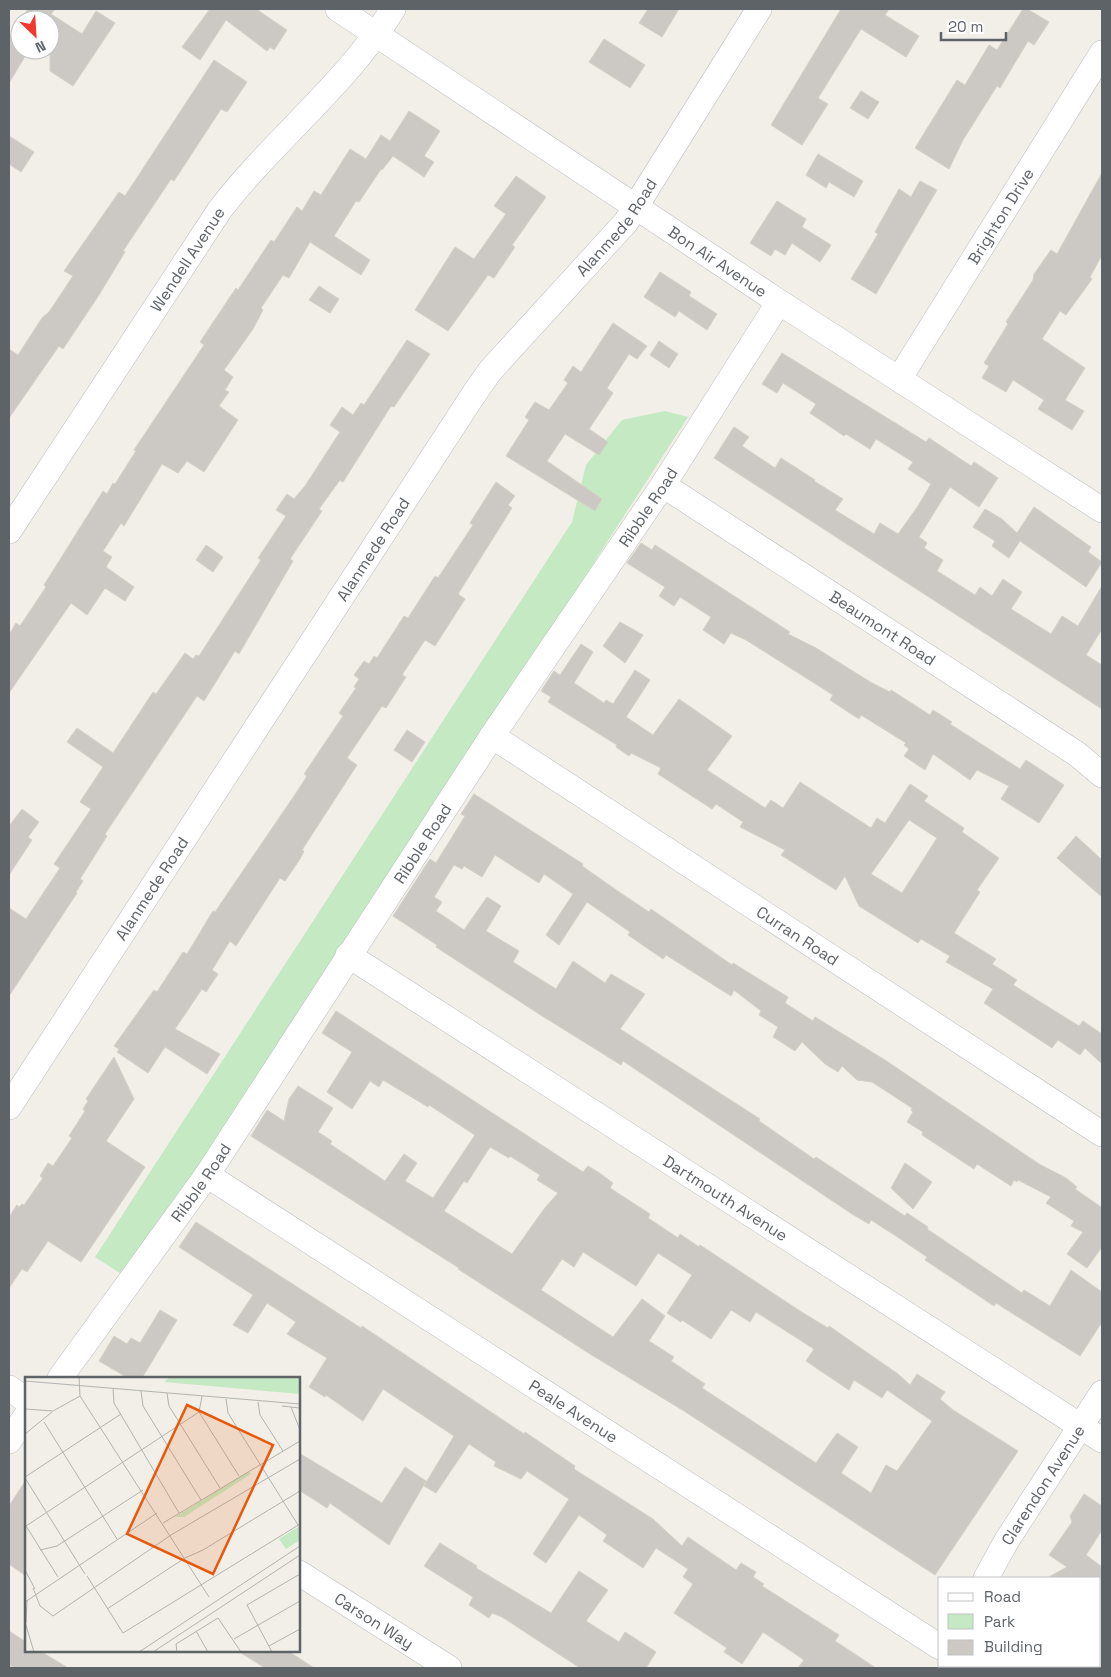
<svg xmlns="http://www.w3.org/2000/svg" width="1111" height="1677" font-family="'Space Grotesk',sans-serif">
	<style>
		.green { fill: #c4e9c3 }
		.building { fill: #ccc9c4; stroke: #d6d0c5; fill-rule: evenodd }
		.lines { fill: none; stroke-linecap: round; stroke-linejoin: round }
		.street-casing { stroke: #b9bdc1; stroke-width: 26 }
		.street { stroke: #fff; stroke-width: 25 }
		.labels { text-anchor: middle; dominant-baseline: central; stroke-width: 5; stroke-linejoin: round; paint-order: stroke }
		.street-label { font-size: 16px; fill: #5e6368; stroke: #fff }
		.inset-road { fill: none; stroke: #b2b3b0; stroke-width: 1 }
		.view { fill: #e8590c; fill-opacity: 0.15; stroke: #e8590c; stroke-width: 2.5 }
		.inset-edge { fill: none; stroke: #5e6368; stroke-width: 2.5 }
	</style>
	<rect width="100%" height="100%" fill="#f1efe7"/>
	<path class="green" d="M665,411l23,6 -450,696 -115,162 -28,-18 477,-735 14,-57 36,-45z"/>
	<path class="building" d="M28,9h27l-4,5 31,20 14,-23 19,12 -42,63 -23,-15v-55l-2,4h-28z
		M210,9h46l31,21 -13,20 -4,-3 -3,4 -41,-31 -26,40 -18,-13z
		M648,9h31l-17,28 -23,-14z
		M841,9h48l-4,6 34,21 -13,21 -45,-28 -43,69 10,6 -26,41 -31,-20z
		M1023,9h4l22,13 -15,23 -6,-4 -28,47 -3,-2 -34,54 -14,29 -34,-21 42,-68 8,5 24,-40 8,5z
		M20,20v30h9l-20,33v-45z
		M604,39l41,26 -15,23 -41,-26z
		M214,60l33,22 -20,30 -6,-3 -47,72 -3,-2 -48,72 2,1 -26,43 -36,54 -4,-3 -50,72v-69l9,6 24,-37 7,-6 24,-36 -9,-5 55,-79 6,4z
		M861,91l18,11 -11,17 -18,-11z
		M409,111l31,20 -16,25 10,6 -10,15 -31,-21 -11,14 -1,-1 -22,33 -3,-1 -22,35 36,24 -9,15 -51,-33 -21,36 -6,-3 -22,33 2,2 -10,19 -29,41 9,7 -8,13 4,2 -10,14 19,14 -34,52 -17,-11 -9,12 -16,-9 -38,62 -3,-3 -18,28 9,6 -6,10 28,20 -9,14 -20,-13 -18,27 -16,-12 -62,90v-58l7,-12 4,3 26,-39 -2,-2 59,-94 4,3 6,-11 2,1 21,-33 -2,-1 70,-105 -4,-3 36,-54 2,2 33,-50 3,2 23,-35 5,4 12,-20 7,4 29,-46 16,10 15,-24 9,6z
		M9,136l25,16 -13,20 -12,-8z
		M818,154l45,27 -9,16 -25,-15 -3,6 -20,-13z
		M1102,173v82l-12,22 2,2 -26,36 -6,-4 -18,28 43,29 -20,32 19,11 -12,19 -34,-21 6,-9 -31,-20 -7,12 -24,-14 7,-12 -5,-3 24,-39 -2,-2 27,-42 1,-6 17,-24 6,4z
		M516,176l30,21 -34,48 3,2 -21,31 -6,-3 -40,56 -33,-21 40,-63 19,12 32,-45 -12,-8z
		M920,181l17,9 -61,104 -25,-15 27,-45 -3,-2 24,-43 12,8z
		M777,201l29,18 -4,8 29,18 -11,17 -28,-19 -7,12 -10,-6 -4,7 -21,-13z
		M660,272l31,20 -2,4 28,18 -10,16 -28,-19 -4,6 -31,-20z
		M319,286l20,13 -9,14 -21,-13z
		M613,323l34,23 -10,13 -8,-5 -22,34 6,5 -24,36 19,13 -9,13 -34,-21 -18,27 55,38 -7,12 -89,-55 23,-36 -4,-3 10,-15 14,8 19,-27 -4,-3 9,-14 8,6z
		M407,340l23,14 -36,53 -3,-1 -48,76 -3,-2 -21,29 3,2 -32,48 3,2 -54,93 -4,-3 -31,50 -7,-5 -92,138 2,2 -27,43 3,2 -7,11 1,1 -68,103v-88l17,11 34,-51 -6,-4 37,-55 -11,-7 23,-35 -36,-25 10,-14 36,25 40,-61 3,2 29,-41 8,6 3,-4 3,1 62,-96 -3,-2 28,-42 -10,-6 11,-16 7,5 11,-13 35,-54 -10,-7 12,-18 11,8 8,-12 3,2z
		M659,341l19,13 -9,14 -19,-13z
		M782,353l144,89 3,-4 42,28 3,-4 24,16 -19,29 -29,-20 -31,50 8,6 -3,5 19,12 -6,11 38,24 5,-8 12,9 11,-17 19,13 -11,17 40,25 11,-18 16,10 24,-40v43l-16,26 16,10v44l-388,-251 20,-31 15,10 -7,9 33,22 6,-10 34,22 -1,1 29,18 -8,11 39,24 6,-11 18,11 20,-28 13,-22 -23,-15 5,-7 -37,-23 -6,10 -24,-15 -2,2 -34,-23 6,-9 -33,-21 -6,10 -15,-9z
		M496,482l19,14 -7,9 4,3 -54,86 7,5 -30,47 -10,-6 -23,35 4,2 -20,31 -4,-2 -35,52 10,7 -55,85 2,1 -4,8 -15,22 -5,-3 -44,68 -6,-5 -18,29 6,4 -12,18 -4,-3 -27,40 45,25 -13,20 -42,-27 -17,26 -31,-21 2,-3 -5,-3 40,-56 3,2 26,-40 4,2 26,-43 2,1 81,-119 11,-17 -3,-2 39,-58 -4,-3 17,-25 -2,-1 5,-8 -5,-4 10,-14 5,3 5,-8 3,2 27,-42 4,2 27,-42 3,2 35,-53 -3,-2z
		M1034,507l57,40 -3,5 14,10 -16,25 -66,-46 -11,17 -17,-12 3,-5 -22,-14 12,-18 17,10 15,14z
		M641,543l11,7 3,-5 135,87 -2,2 28,14 56,35 18,9 1,-2 39,25 3,-5 19,12 -2,2 70,45 6,-9 38,25 -25,38 -38,-24 8,-13 -32,-16 -7,10 -37,-26 -8,16 -21,-14 5,-7 -5,-4 2,-2 -45,-28 -2,4 -29,-19 3,-5 -87,-55 -15,-7 -7,11 -21,-14 8,-13 -31,-20 -6,9 -15,-10 6,-9 -38,-24z
		M206,545l17,12 -10,15 -17,-12z
		M620,622l23,13 -18,28 -22,-17z
		M581,644l12,8 -19,31 30,20 2,-3 7,4 22,-34 15,10 -24,37 27,18 26,-36 53,37 -25,34 58,38 6,-8 12,8 17,-26 71,46 6,-10 8,5 25,-39 18,12 -4,5 40,27 -2,4 37,26 -22,32 3,2 -26,41 42,26 -4,5 25,16 -4,5 66,41 4,-5 19,13v30l-17,-16 -5,7 -22,-15 -6,8 -68,-45 9,-14 -47,-27 4,-6 -29,-17 -3,4 -59,-37 -14,-30 -9,14 -55,-35 4,-5 -45,-23 3,-5 -27,-18 -4,5 -54,-35 3,-6 -30,-15 -2,3 -13,-9 1,-2 -69,-43 3,-5 -10,-6 13,-20 6,4zM909,820l28,18 -35,55 -31,-19z
		M407,730l18,12 -13,20 -18,-12z
		M474,794l109,70 -1,2 40,28 27,18 2,-3 81,56 1,-2 55,34 -3,6 28,18 2,-4 70,43 154,104 27,14 11,9 -2,2 26,18 1,-2v42l-15,21 -20,-14 16,-22 -12,-6 3,-5 -28,-18 5,-6 -33,-17 -1,2 -3,-2 -3,6 -34,-22 -3,5 -52,-34 1,-3 -16,-10 6,-10 -2,-2 1,-2 -40,-26 -15,-2 -15,-14 -4,6 -13,-8 -23,-22 -7,9 -22,-14 5,-10 -19,-12 2,-4 -27,-21 -3,6 -65,-41 -3,4 -35,-24 2,-3 -43,-30 -28,43 -13,-10 27,-41 -29,-20 -5,9 -44,-28 -13,22 -18,-11 -2,3 -8,-4 -20,32 8,5 -6,9 28,19 23,-33 14,9 -15,25 33,20 -6,11 43,27 17,-28 32,22 6,-9 34,20 -25,35 140,90 -1,2 55,38 2,-2 89,59 2,-3 21,14 -1,2 95,64 2,-3 26,16 21,-36 31,22v30l-22,34 -84,-53 -2,3 -69,-46 2,-3 -31,-21 -25,-16 -2,4 -17,-10 -229,-153 -2,4 -82,-51 -103,-67 1,-2 -44,-29 37,-57 6,4 29,-47 -4,-2z
		M22,809l17,13 -11,15 4,3 -23,35v-51l1,1z
		M1076,836l26,24v37l-45,-39z
		M336,1011l247,161 5,-6 10,6 15,11 -3,5 40,26 -2,4 30,20 2,-4 19,13 1,-2 100,66 28,17 1,-2 69,48 12,11 7,-11 28,18 -5,7 13,11 65,41 -83,124 -251,-164 -94,-57 -132,-85 1,-1 -208,-132 16,-26 17,11 5,-22 9,-13 35,22 -15,24 14,9 -2,3 55,37 19,-27 13,9 -12,18 28,17 42,-63 -46,-30 -1,2 -45,-27 -4,7 -9,-6 -18,28 -25,-17 25,-40 -30,-19zM490,1147l19,11 1,-2 30,19 -3,5 21,13 -14,16 -32,45 -68,-43 20,-30 3,2zM583,1252l53,34 22,-33 34,22 -25,38 14,9 1,-2 29,19 20,-29 19,12 6,-10 58,37 -8,12 43,29 5,-10 28,18 5,-8 45,31 -35,50 -11,-6 -15,28 -30,-20 17,-26 -21,-14 -21,30 -114,-75 3,-4 -34,-23 3,-4 -25,-16 16,-25 -23,-17 -29,38 -72,-47 21,-31 12,8z
		M114,1057l20,42 -28,42 39,26 -64,95 -33,-21 -21,31 -5,-3 -13,19v-71l8,-12 2,2 3,-3 2,1 19,-27 -3,-2 8,-13 5,3 19,-28 -3,-2 16,-25 -2,-2 5,-8 -2,-2z
		M905,1163l27,19 -19,27 -22,-21z
		M196,1222l165,106 1,-2 162,108 1,-2 50,34 -1,3 79,50 29,27 6,-9 48,33 5,-7 15,9 -3,5 11,7 -2,2 77,49 -4,6 41,27h-78l6,-8 -41,-28 -21,32 -18,-12 3,-4 -53,-35 19,-29 -10,-7 5,-8 -32,-21 -13,20 -40,-27 4,-6 -28,-20 -33,48 -13,-9 36,-55 -42,-28 -6,8 -27,-13 2,-4 -27,-18 -33,49 -12,-7 30,-50 -71,-47 -20,32 -37,-26 -1,2 -16,-10 18,-29 -40,-24 9,-12 -29,-19 -19,30 -15,-8 20,-30 -74,-48z
		M160,1310l17,10 -35,58h-14l-29,-17 15,-25 13,8 4,-6 9,5z
		M299,1453l83,50 23,-36 21,14 -37,64 -59,-42 -3,5 -28,-18z
		M26,1480v96l-17,-12v-58z
		M1084,1494l18,12v24l-16,25 16,12v11h-55l20,-11 -18,-12 23,-33 -2,-6z
		M440,1543l37,23 -1,2 75,45 28,-42 29,19 -22,31 33,21 6,-10 31,20 -10,16h-66l-78,-51 -10,-4 -3,5 -20,-13 4,-8 -49,-31z
		M9,1631l17,11v9h14l28,17h-53l-6,-3z
		M238,1651h50l26,17h-49z"/>
	<g class="lines">
		<g class="street-casing">
			<g id="street">
				<path id="s1" d="M338,9l441,293 323,208"/>
				<path id="s2" d="M899,379l203,-326"/>
				<path id="s3" d="M663,485l414,269 25,21"/>
				<path id="s4" d="M9,531l210,-320c54,-71 127,-126 174,-202"/>
				<path id="s5" d="M492,736l610,398"/>
				<path id="s6" d="M348,955l754,485"/>
				<path id="s7" d="M9,1107l465,-713 16,-23 136,-149 133,-213"/>
				<path id="s8" d="M207,1175l733,472"/>
				<path id="s9" d="M60,1378l147,-203 285,-439 171,-251 116,-183"/>
				<path d="M9,1388l17,12"/>
				<path d="M9,1441l17,-25"/>
				<path id="s10" d="M299,1573l150,95"/>
				<path id="s11" d="M986,1578l21,-38 95,-147"/>
				<path d="M953,1666v2"/>
			</g>
		</g>
		<use href="#street" class="street"/>
	</g>
	<g class="labels">
		<g class="street-label">
			<text stroke="none"><textPath href="#s2" startOffset="192">Brighton Drive</textPath></text>
			<text stroke="none"><textPath href="#s7" startOffset="1071">Alanmede Road</textPath></text>
			<text stroke="none"><textPath href="#s4" startOffset="325">Wendell Avenue</textPath></text>
			<text stroke="none"><textPath href="#s1" startOffset="456">Bon Air Avenue</textPath></text>
			<text stroke="none"><textPath href="#s9" startOffset="1051">Ribble Road</textPath></text>
			<text stroke="none"><textPath href="#s7" startOffset="666">Alanmede Road</textPath></text>
			<text stroke="none"><textPath href="#s3" startOffset="262">Beaumont Road</textPath></text>
			<text stroke="none"><textPath href="#s9" startOffset="646">Ribble Road</textPath></text>
			<text stroke="none"><textPath href="#s7" startOffset="261">Alanmede Road</textPath></text>
			<text stroke="none"><textPath href="#s5" startOffset="365">Curran Road</textPath></text>
			<text stroke="none"><textPath href="#s9" startOffset="241">Ribble Road</textPath></text>
			<text stroke="none"><textPath href="#s6" startOffset="449">Dartmouth Avenue</textPath></text>
			<text stroke="none"><textPath href="#s8" startOffset="436">Peale Avenue</textPath></text>
			<text stroke="none"><textPath href="#s11" startOffset="109">Clarendon Avenue</textPath></text>
			<text stroke="none"><textPath href="#s10" startOffset="89">Carson Way</textPath></text>
		</g>
	</g>
	<g transform="translate(25 1377)">
		<rect width="275" height="275" fill="#f1efe7"/>
		<path d="M145,0h130v17l-136,-12zM224,94l2,3 -67,43h-9zM275,149v14l-14,9 -7,-10z" fill="#c4e9c3"/>
		<path class="inset-road" d="M54,0l1,19 129,201M0,4l275,23M88,11l1,15 65,110M116,14l2,15 58,94M142,16l2,13 51,82M177,19l-3,16 40,64M201,22l2,14 70,112M233,25l2,13 23,36M257,29l18,2M266,30l9,23M0,32l28,2 27,-15M19,45l73,117M0,57l27,-22M0,100l96,-63M0,101l60,96M138,146l137,-82M15,173l17,-4 86,-56M0,193l10,19M62,199l36,57 177,-109M33,200l-32,-51 173,-114M8,211l7,18 13,10 118,-81 129,-76M0,225l132,-89M82,232l78,-51 18,-8 97,-59M0,245l9,30M1,246l1,-23M171,254l12,21M209,262l66,-38M244,269l31,-17M114,275l161,-106M128,275l147,-97M152,275l-1,-8 42,-26 23,34M247,275l-25,-47 53,-31"/>
		<path class="view" d="M162,28l86,40 -60,129 -86,-40z"/>
		<rect width="275" height="275" class="inset-edge"/>
	</g>
	<rect width="1111" height="1677" fill="none" stroke="#5e6368" stroke-width="20"/>
	<rect x="938" y="1577" width="162" height="90" fill="#ffffff" stroke="#bfc1c3"/>
	<rect x="948" y="1593" width="25" height="8" fill="#ffffff" stroke="#bfc1c3"/>
	<text x="984" y="1602" font-size="15" fill="#5e6368">Road</text>
	<rect x="948" y="1614" width="25" height="15" fill="#c4e9c3" stroke="#bfc1c3"/>
	<text x="984" y="1627" font-size="15" fill="#5e6368">Park</text>
	<rect x="948" y="1640" width="25" height="15" fill="#ccc9c4" stroke="#bfc1c3"/>
	<text x="984" y="1652" font-size="15" fill="#5e6368">Building</text>
	<g transform="translate(35 35) rotate(155)"><circle r="24" fill="#ffffff" stroke="#bfc1c3"/>
	<path d="M0-4L9 19L0 12L-9 19Z" fill="#f2372c"/>
	<text y="-8" font-size="14" font-weight="bold" text-anchor="middle" fill="#5e6368">N</text>
	</g>
	<path d="M941 32v8h65v-8" fill="none" stroke="#5e6368" stroke-width="2.5"/>
	<text x="948" y="32" font-size="15" fill="#5e6368" stroke="#ffffff" stroke-width="4" paint-order="stroke">20 m</text>
</svg>
